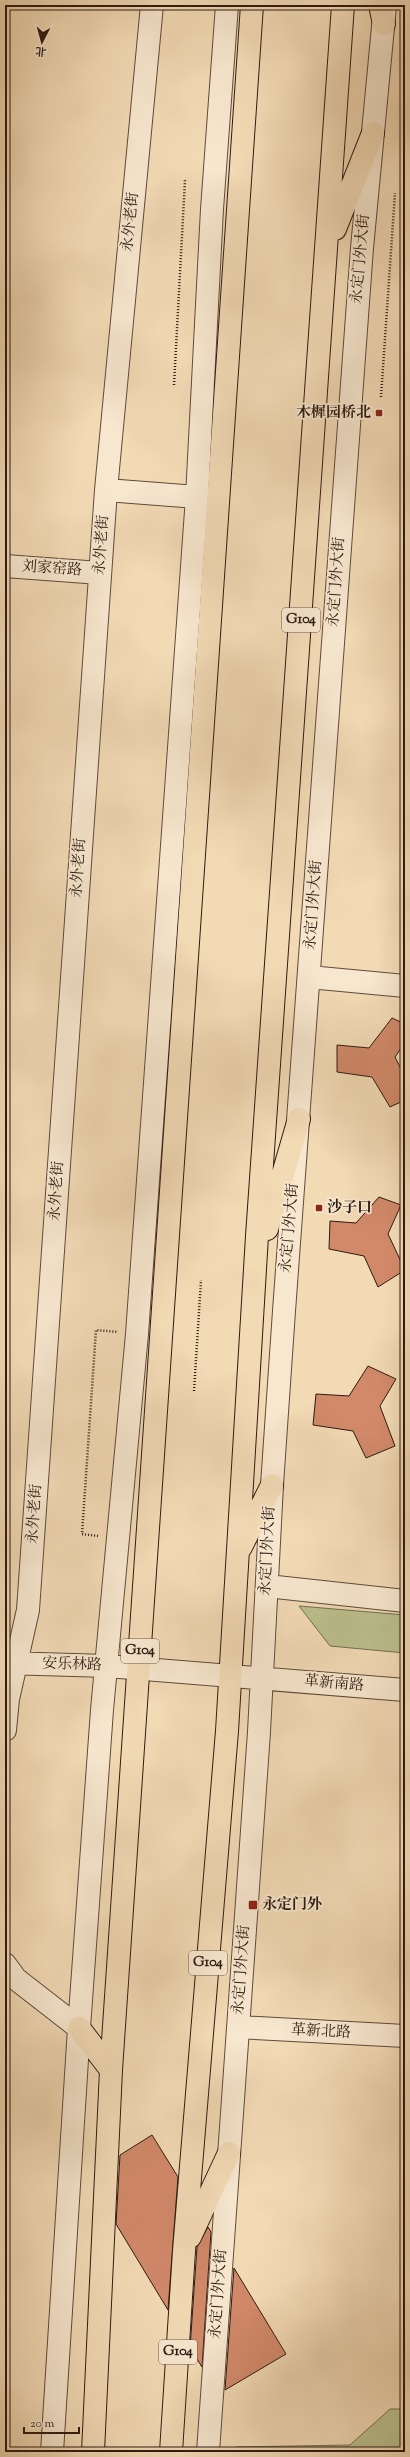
<svg xmlns="http://www.w3.org/2000/svg" width="410" height="2457" font-family="'Sorts Mill Goudy','Noto Serif SC',serif">
	<style>
		.green { fill: #bac08d; stroke: #746d50 }
		.building { fill: #d1896a; stroke: #2e1a12 }
		.lines { fill: none; stroke-linecap: round; stroke-linejoin: round }
		.minor-casing { stroke: #5f4a3b; stroke-width: 24 }
		.highway-casing { stroke: #2e1a12; stroke-width: 24 }
		.path { stroke: #2e1a12; stroke-width: 2.5; stroke-dasharray: 1 2; stroke-linecap: butt }
		.minor { stroke: #f7e7cf; stroke-width: 22 }
		.highway { stroke: #f2dab5; stroke-width: 22 }
		.poi-dot { fill: #8f2418; stroke: #f7e7cf; stroke-width: 1.5 }
		.labels { text-anchor: middle; dominant-baseline: central; stroke-width: 3.5; stroke-linejoin: round; paint-order: stroke }
		.shield { fill: #f7e7cf; stroke: #6a584b; stroke-width: 1 }
		.shield-label { font-size: 14px; font-weight: bold; fill: #2e1a12 }
		.street-label { font-size: 15px; fill: #2e1a12; stroke: #f7e7cf }
		.poi-label { font-size: 15px; font-weight: bold; fill: #2e1a12; stroke: #f7e7cf; text-anchor: start }
	</style>
	<rect width="100%" height="100%" fill="#f2dab5"/>
	<filter id="stains"><feTurbulence type="fractalNoise" baseFrequency=".005" numOctaves="4"/><feColorMatrix values="0 0 0 0 .2 0 0 0 0 .09 0 0 0 0 .02 0 0 0 .5 -.17"/></filter>
	<radialGradient id="worn" r=".72"><stop offset=".6" stop-color="#630" stop-opacity="0"/><stop offset="1" stop-color="#630" stop-opacity=".3"/></radialGradient>
	<path class="green" d="M299,1606l106,9v38l-75,-7z
		M390,2409h15v43h-169v-5l114,-2z"/>
	<path class="building" d="M392,1018l13,6v19l-10,14 10,20v23l-15,7 -18,-30 -35,-5v-27l32,3z
		M379,1197l22,8 -13,29 17,36 -27,17 -14,-31 -35,-7 1,-28 26,2z
		M368,1366l28,13 -16,27 15,40 -29,12 -13,-27 -40,-6 3,-31 33,2z
		M152,2135l26,42 -10,133 -52,-86 4,-69z
		M208,2227l3,5 -9,135 -12,-19 7,-101z
		M234,2268l52,86 -61,36z"/>
	<g class="lines">
		<g class="minor-casing">
			<path id="minor" d="M106,490l91,7
				M5,566l95,7
				M309,977l96,9
				M267,1586l138,15
				M5,1663l102,3 298,24
				M5,1730l3,-31 20,-89 78,-1120 46,-485
				M5,1964l11,15 63,49
				M238,2027l167,9
				M52,2452l27,-424 23,-318 35,-376 60,-837 15,-288 15,-204
				M208,2452l51,-720 13,-247 12,-174 78,-1063 23,-242"/>
		</g>
		<g class="highway-casing">
			<path id="highway" d="M380,5l4,19
				M335,229l38,-96
				M267,1229l32,-110
				M241,1547l31,-62
				M79,2028l32,42
				M190,2237l39,-84
				M93,2452l18,-382 141,-2065
				M171,2452l13,-201 43,-520 30,-495 86,-1231"/>
		</g>
		<path class="path" d="M174,385l11,-205
			M381,397l14,-204
			M194,1391l7,-111
			M98,1536l-16,-2 14,-204 22,2"/>
		<use href="#minor" class="minor"/>
		<use href="#highway" class="highway"/>
	</g>
	<g class="poi-dot">
		<rect x="375" y="409" width="8" height="8" rx="2"/>
		<rect x="315" y="1204" width="8" height="8" rx="2"/>
		<rect x="248" y="1900" width="10" height="10" rx="2"/>
	</g>
	<g class="labels">
		<g class="shield">
			<rect x="282" y="608" width="38" height="24" rx="3"/>
			<rect x="121" y="1639" width="38" height="24" rx="3"/>
			<rect x="189" y="1951" width="38" height="24" rx="3"/>
			<rect x="159" y="2340" width="38" height="24" rx="3"/>
		</g>
		<g class="shield-label">
			<text x="301" y="620">G104</text>
			<text x="140" y="1651">G104</text>
			<text x="208" y="1963">G104</text>
			<text x="178" y="2352">G104</text>
		</g>
		<g class="street-label">
			<text transform="translate(131 222) rotate(-84)">永外老街</text>
			<text transform="translate(361 259) rotate(-85)">永定门外大街</text>
			<text transform="translate(102 545) rotate(-86)">永外老街</text>
			<text transform="translate(52 569) rotate(4)">刘家窑路</text>
			<text transform="translate(337 582) rotate(-86)">永定门外大街</text>
			<text transform="translate(79 868) rotate(-86)">永外老街</text>
			<text transform="translate(314 905) rotate(-86)">永定门外大街</text>
			<text transform="translate(57 1191) rotate(-86)">永外老街</text>
			<text transform="translate(290 1228) rotate(-85)">永定门外大街</text>
			<text transform="translate(35 1514) rotate(-86)">永外老街</text>
			<text transform="translate(268 1551) rotate(-87)">永定门外大街</text>
			<text transform="translate(72 1665) rotate(2)">安乐林路</text>
			<text transform="translate(334 1684) rotate(5)">革新南路</text>
			<text transform="translate(242 1970) rotate(-86)">永定门外大街</text>
			<text transform="translate(321 2032) rotate(3)">革新北路</text>
			<text transform="translate(219 2294) rotate(-86)">永定门外大街</text>
		</g>
		<g class="poi-label">
			<text x="371" y="413" text-anchor="end">木樨园桥北</text>
			<text x="327" y="1208">沙子口</text>
			<text x="262" y="1905">永定门外</text>
		</g>
	</g>
	<rect width="410" height="2457" fill="none" stroke="#f2dab5" stroke-width="20"/>
	<rect x="6" y="6" width="398" height="2445" fill="none" stroke="#2e1a12" stroke-width="2"/>
	<rect x="10" y="10" width="390" height="2437" fill="none" stroke="#2e1a12"/>
	<g transform="translate(42 42) rotate(186)" stroke="#f7e7cf" stroke-width="3" paint-order="stroke">
	<path d="M0-3L7 15L0 10L-7 15Z" fill="#2e1a12"/>
	<text y="-6" font-size="11" font-weight="bold" text-anchor="middle" fill="#2e1a12">北</text>
	</g>
	<path d="M24 2427v6h55v-6" fill="none" stroke="#2e1a12" stroke-width="2"/>
	<text x="30" y="2427" font-size="12" fill="#2e1a12" stroke="#f7e7cf" stroke-width="3" paint-order="stroke">20 m</text>
	<rect width="100%" height="100%" filter="url(#stains)"/>
	<rect width="100%" height="100%" fill="url(#worn)"/>
</svg>
